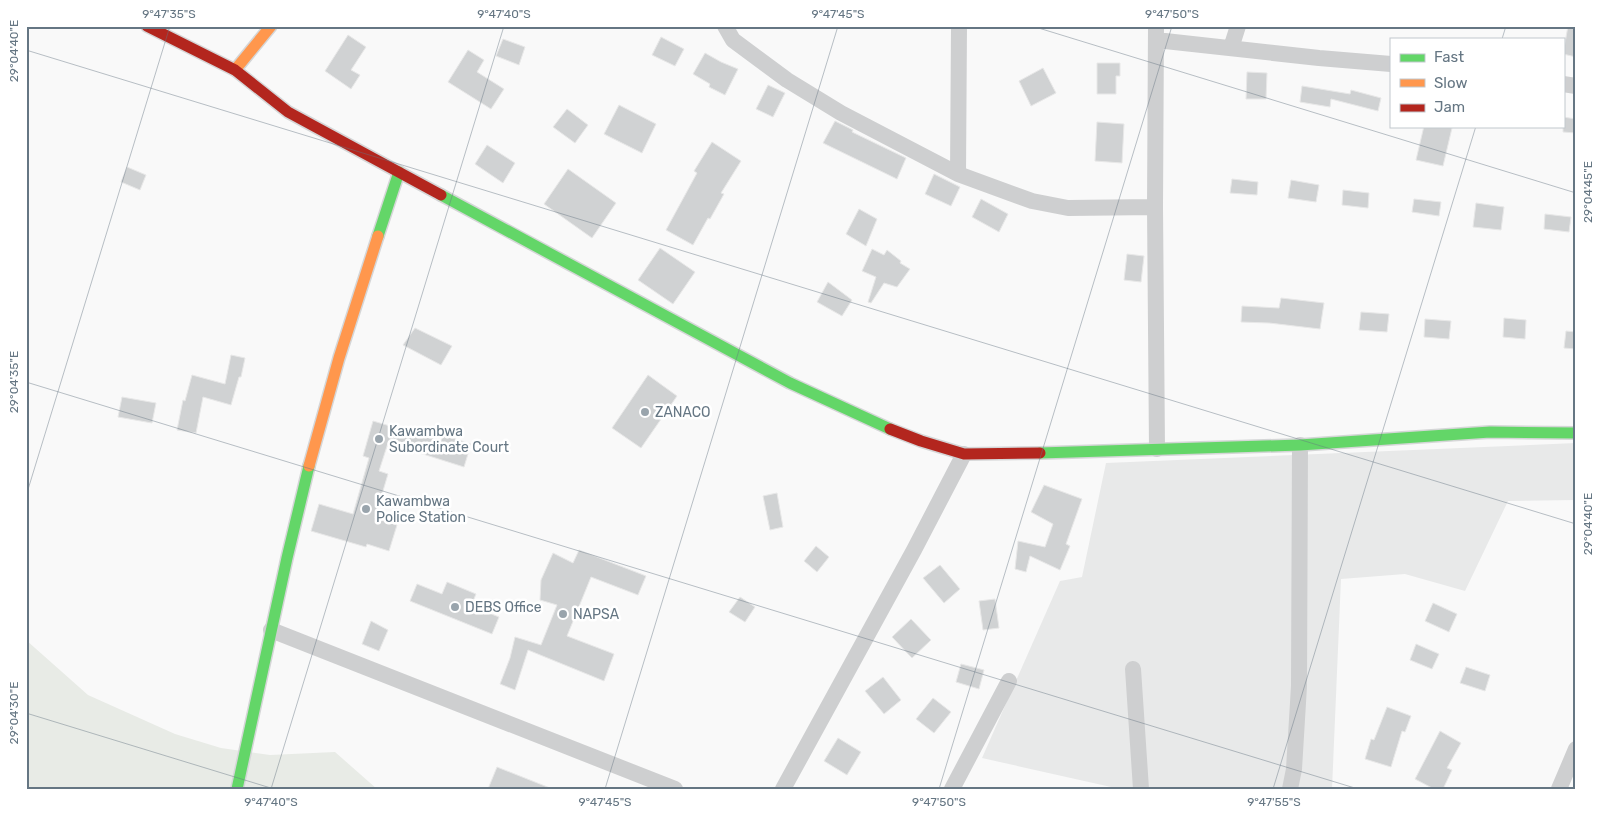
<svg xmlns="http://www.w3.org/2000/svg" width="1602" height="815" font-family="Rubik,sans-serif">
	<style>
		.built { fill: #e8e9e9 }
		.green { fill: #e8ebe6 }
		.building { fill: #d0d2d3; stroke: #e8e8e8 }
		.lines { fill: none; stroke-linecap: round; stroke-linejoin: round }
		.fast-casing { stroke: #d5d6d7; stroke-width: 14 }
		.slow-casing { stroke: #d5d6d7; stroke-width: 14 }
		.jam-casing { stroke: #d5d6d7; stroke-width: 14 }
		.street { stroke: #cecfd0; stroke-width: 16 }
		.fast { stroke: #63d668; stroke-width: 11 }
		.slow { stroke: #ff974d; stroke-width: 11 }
		.jam { stroke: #b3261e; stroke-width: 11 }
		.ticks { fill: none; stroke: #657683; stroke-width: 1; stroke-opacity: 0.45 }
		.poi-dot { fill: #99a4ac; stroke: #fff; stroke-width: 2 }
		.labels { text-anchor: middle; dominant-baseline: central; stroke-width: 5; stroke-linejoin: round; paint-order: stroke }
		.poi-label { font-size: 14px; fill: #657683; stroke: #fff; text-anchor: start }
		.neatline { fill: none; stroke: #657683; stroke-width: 2 }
		.ticks-label { font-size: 12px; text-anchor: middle; fill: #657683 }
	</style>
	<rect width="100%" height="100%" fill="#f9f9f9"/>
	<path class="built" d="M1576,443v57l-68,1 -43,90 -60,-17 -64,5 -9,210h-212l-138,-31 78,-177 22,-4 24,-114z"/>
	<path class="green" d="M26,640l62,55 87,39 46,14 49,7 65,-3 42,37h-351z"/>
	<path class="building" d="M1568,26h8v31l-13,-3z
		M348,35l18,12 -15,23 9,5 -9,14 -26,-18z
		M661,37l23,12 -9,17 -23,-11z
		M503,39l22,8 -6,18 -23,-9z
		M468,50l16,10 -7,12 27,17 -13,20 -43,-27z
		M705,53l16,9 17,7 -13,26 -16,-8 1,-3 -17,-10z
		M1097,63h23v13h-4v18h-19z
		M1043,68l13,25 -25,13 -12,-25z
		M1247,72l20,1 -1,26h-20z
		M768,85l17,8 -12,24 -17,-8z
		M1302,86l48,8 1,-4 30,8 -3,13 -47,-12 -1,8 -30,-5z
		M619,105l37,19 -14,29 -38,-19z
		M567,109l21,16 -13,18 -22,-16z
		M1563,117l13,2v14l-13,-1z
		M835,121l18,9 -1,2 54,26 -9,21 -74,-36z
		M1097,122l27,2 -2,39 -27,-2z
		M1424,126h19l9,2 -9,38 -27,-6z
		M712,142l29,19 -20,32 3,1 -14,25 -2,-1 -15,27 -27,-15 31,-57 -3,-2z
		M487,145l28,18 -12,20 -28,-19z
		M127,167l19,8 -6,15 -19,-8z
		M568,169l48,34 -24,35 -48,-34z
		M934,174l26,13 -9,19 -26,-12z
		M1232,179l26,3 -1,13 -27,-2z
		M1291,180l28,5 -3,17 -28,-4z
		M1343,190l26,3 -1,15 -26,-3z
		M981,199l27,15 -9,18 -27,-15z
		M1414,199l27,3 -2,14 -27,-4z
		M1476,203l28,4 -3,23 -28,-3z
		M859,209l18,10 -11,27 -20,-12z
		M1545,214l26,3 -2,15 -25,-3z
		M660,248l35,24 -22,32 -35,-24z
		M872,249l12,6 3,-5 14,11 -1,2 10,6 -13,18 -13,-4 -13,20 -3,-1 8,-25 -14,-6z
		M1127,254l17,2 -3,26 -17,-2z
		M828,282l24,18 -10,16 -25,-14z
		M1281,298l43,5 -4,26 -51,-6 -28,-1 1,-16 37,2z
		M1361,312l28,2 -2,18 -28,-2z
		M1504,318l22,2 -1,19 -22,-2z
		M1425,319l26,2 -2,18 -25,-2z
		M415,328l37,18 -11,19 -38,-20z
		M1566,331l10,1v17l-12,-1z
		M231,355l14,3 -4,19h-2l-8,28 -28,-8 -7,36 -19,-3 6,-30 2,1 7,-26 33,9z
		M648,375l29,21 -36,52 -29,-20z
		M122,397l34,6 -4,20 -34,-6z
		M373,421l68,20 2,-6 28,9 -7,23 -76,-24 -9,28 9,3 -13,44 22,7 -8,26 -22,-7 -1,3 -55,-16 8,-27 34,10 16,-56 -6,-2z
		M1044,485l38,14 -16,45 4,2 -10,24 -30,-14 -4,16 -11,-3 3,-28 27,6 8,-23 -22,-12z
		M777,493l6,34 -13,3 -7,-34z
		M816,546l13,11 -12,15 -13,-11z
		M579,550l67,26 -8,19 -47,-18 -24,59 47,18 -10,27 -76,-31 -13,40 -15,-6 10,-26 5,-21 26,8 16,-40 -17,-5 1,-20 12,-27 20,10z
		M940,565l20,24 -16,14 -21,-25z
		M447,582l29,12 -5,12 28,11 -7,17 -82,-33 7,-17 25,10z
		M740,597l15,10 -10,15 -16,-10z
		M995,599l4,29 -16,2 -4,-29z
		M1433,603l24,11 -8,18 -24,-11z
		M911,619l20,21 -19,18 -20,-21z
		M371,621l17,9 -9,21 -17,-7z
		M1416,644l23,10 -7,15 -22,-9z
		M961,664l23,6 -5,19 -23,-7z
		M1466,667l24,8 -5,16 -25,-8z
		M883,677l18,23 -17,14 -19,-23z
		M933,698l18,14 -17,21 -18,-14z
		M1387,707l24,9 -6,16 -3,-1 -11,36 -26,-8 6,-20 3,1z
		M1440,731l21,12 -14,25 5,2 -9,19h-9l-19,-10z
		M838,738l23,14 -14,23 -23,-14z
		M497,767l53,21v1h-62z"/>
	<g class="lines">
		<g class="fast-casing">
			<path id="fast" d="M441,195l349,188 100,46
				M378,236l21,-64
				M1040,453l260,-8 190,-13 86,1
				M237,789l50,-231 22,-92"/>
		</g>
		<g class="slow-casing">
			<path id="slow" d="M235,70l36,-44
				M309,466l30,-108 39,-122"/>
		</g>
		<g class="jam-casing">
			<path id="jam" d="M147,26l88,44 53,42 153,83
				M890,429l31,12 43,13 76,-1"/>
		</g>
		<path class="street" d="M725,26l8,14 54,40 54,33 117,61 74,27 36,7 87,-1
			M1156,26l-1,181 2,242
			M1156,40l163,18 72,6
			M1231,48l7,-22
			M1563,84l13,2
			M958,174l1,-148
			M271,630l404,159
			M1133,669l8,120
			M783,789l131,-239 50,-96
			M952,789l57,-108
			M1290,789l4,-20 5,-83 1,-241
			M1559,789l17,-40"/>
		<use href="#fast" class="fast"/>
		<use href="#slow" class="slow"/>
		<use href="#jam" class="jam"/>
	</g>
	<path class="ticks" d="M1032,26l544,167M1502,39l4,-13M26,50l1550,474M26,382l1332,407M26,496l144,-470M26,713l248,76M271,789l233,-763M605,789l233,-763M939,789l233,-763M1273,789l203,-663"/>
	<g class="poi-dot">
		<circle cx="645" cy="412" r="5"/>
		<circle cx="379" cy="439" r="5"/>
		<circle cx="366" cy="509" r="5"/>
		<circle cx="455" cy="607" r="5"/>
		<circle cx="563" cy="614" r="5"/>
	</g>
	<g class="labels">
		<g class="poi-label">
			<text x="655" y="412">ZANACO</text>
			<text x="389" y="431">Kawambwa<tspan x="389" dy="16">Subordinate Court</tspan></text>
			<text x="376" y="501">Kawambwa<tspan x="376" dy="16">Police Station</tspan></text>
			<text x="465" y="607">DEBS Office</text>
			<text x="573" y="614">NAPSA</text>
		</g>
	</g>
	<rect width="1602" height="815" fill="none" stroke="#ffffff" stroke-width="55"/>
	<rect x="1390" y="38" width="175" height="90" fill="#ffffff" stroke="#c1c8cd"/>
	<rect x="1400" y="54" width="25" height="8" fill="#63d668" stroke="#c1c8cd"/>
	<text x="1434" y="62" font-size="15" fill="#657683">Fast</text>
	<rect x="1400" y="79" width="25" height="8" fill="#ff974d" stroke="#c1c8cd"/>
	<text x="1434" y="88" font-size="15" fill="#657683">Slow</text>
	<rect x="1400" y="104" width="25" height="8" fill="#b3261e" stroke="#c1c8cd"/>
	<text x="1434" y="112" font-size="15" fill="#657683">Jam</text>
	<rect x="28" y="28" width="1546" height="760" class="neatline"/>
	<g class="ticks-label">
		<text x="169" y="18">9°47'35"S</text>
		<text x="504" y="18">9°47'40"S</text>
		<text x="838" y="18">9°47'45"S</text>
		<text x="1172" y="18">9°47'50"S</text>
		<text transform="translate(14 51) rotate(-90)" y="4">29°04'40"E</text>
		<text transform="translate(1588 192) rotate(-90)" y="4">29°04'45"E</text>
		<text transform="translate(14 382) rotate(-90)" y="4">29°04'35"E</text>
		<text transform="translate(1588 524) rotate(-90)" y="4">29°04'40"E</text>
		<text transform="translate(14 713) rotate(-90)" y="4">29°04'30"E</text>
		<text x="271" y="806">9°47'40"S</text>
		<text x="605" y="806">9°47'45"S</text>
		<text x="939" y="806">9°47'50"S</text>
		<text x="1274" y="806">9°47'55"S</text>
	</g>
</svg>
